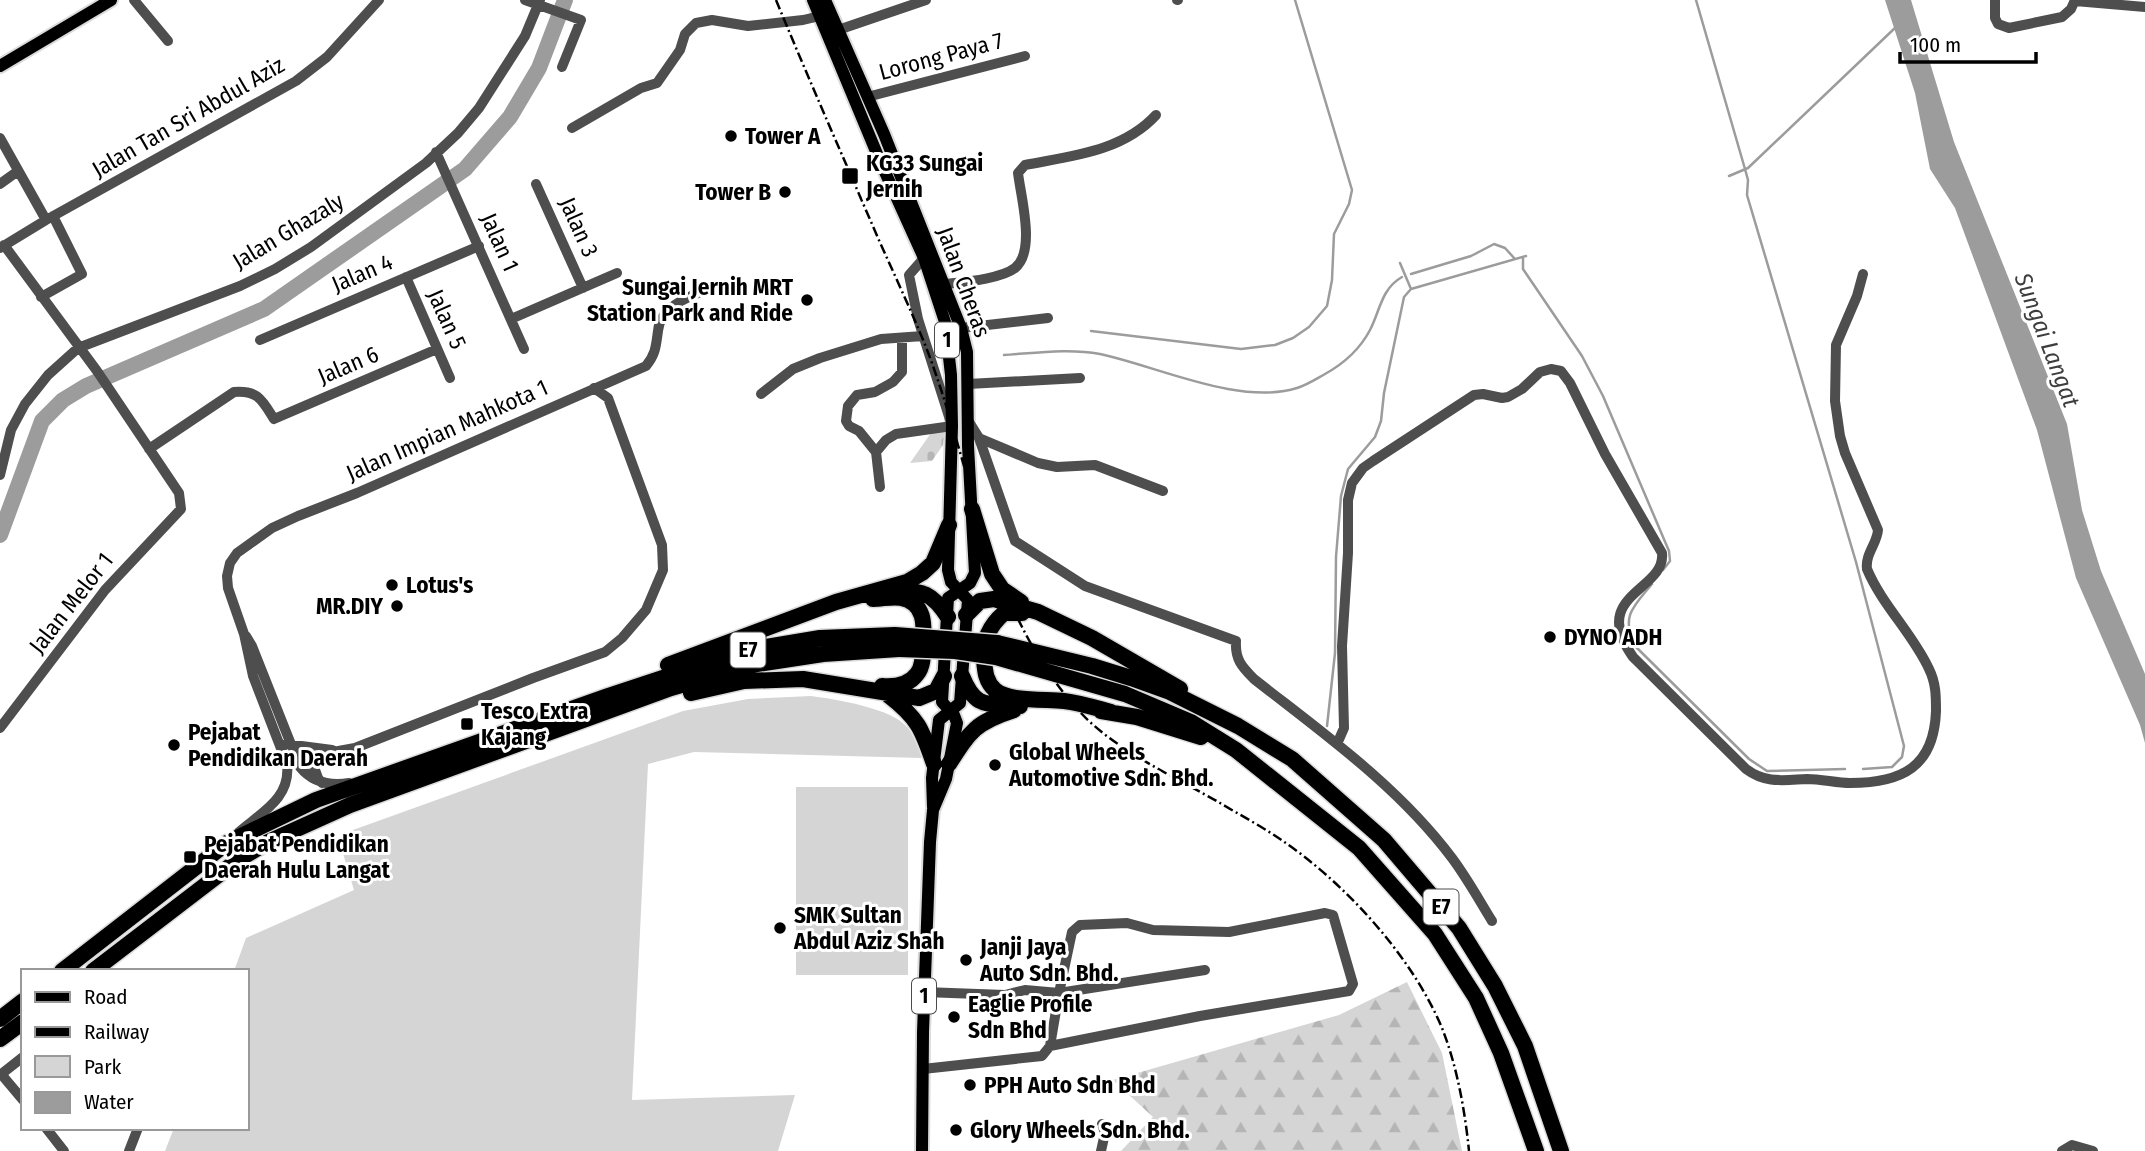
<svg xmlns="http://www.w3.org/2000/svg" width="2145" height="1151" font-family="'Fira Sans Condensed',sans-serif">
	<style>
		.green { fill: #d5d5d5 }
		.forest { fill: url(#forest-firs) }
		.cemetery { fill: url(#cemetery-stones) }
		.water { fill: #9c9c9c }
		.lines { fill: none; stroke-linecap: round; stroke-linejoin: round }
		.stream { stroke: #9c9c9c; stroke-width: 2.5 }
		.river { stroke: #9c9c9c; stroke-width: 16 }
		.major-casing { stroke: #dbdbdb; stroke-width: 16 }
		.highway-casing { stroke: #dbdbdb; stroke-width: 19 }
		.minor { stroke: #4e4e4e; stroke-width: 10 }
		.major { stroke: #000; stroke-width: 12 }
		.highway { stroke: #000; stroke-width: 16 }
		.rail { stroke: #000; stroke-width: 2.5; stroke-dasharray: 10 3.5 2 3.5; stroke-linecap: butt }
		.highway-bridge-casing { stroke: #dbdbdb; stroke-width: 19; stroke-linecap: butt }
		.highway-bridge { stroke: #000; stroke-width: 16 }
		.poi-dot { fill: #000; stroke: #fff; stroke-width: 2.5 }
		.labels { text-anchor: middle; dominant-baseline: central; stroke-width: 6; stroke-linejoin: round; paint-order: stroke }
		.shield { fill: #fff; stroke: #4c4c4c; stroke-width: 2 }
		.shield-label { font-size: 21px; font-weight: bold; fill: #000 }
		.street-label { font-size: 23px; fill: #000; stroke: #fff }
		.poi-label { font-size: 23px; font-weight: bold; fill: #000; stroke: #fff; text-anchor: start }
		.water-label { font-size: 24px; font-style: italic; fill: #3d3d3d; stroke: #fff }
	</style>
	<defs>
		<pattern id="forest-firs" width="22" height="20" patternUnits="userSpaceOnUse" patternTransform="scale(1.75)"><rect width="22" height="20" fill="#d5d5d5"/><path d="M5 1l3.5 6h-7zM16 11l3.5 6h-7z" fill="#b5b5b5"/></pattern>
		<pattern id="cemetery-stones" width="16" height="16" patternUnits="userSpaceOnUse" patternTransform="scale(1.75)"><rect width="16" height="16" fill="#d5d5d5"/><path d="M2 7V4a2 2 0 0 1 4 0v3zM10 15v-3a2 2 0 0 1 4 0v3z" fill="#b5b5b5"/></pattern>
	</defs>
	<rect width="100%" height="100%" fill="#fff"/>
	<path class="green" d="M811,696c23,3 82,12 97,32 6,8 10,20 14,30l-228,-6 -46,12 -16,336 163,-5 -17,56h-613l9,-23h73v-157h-13l12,-33 108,-48 -15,-50 14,-10 330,-119 65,-12z
		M796,787h112v188h-112z"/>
	<path class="forest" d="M1407,982l35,71 20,98h-341l32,-34 -40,-37 226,-65z"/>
	<path class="cemetery" d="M945,431l-2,14 -11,16 -22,2 21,-30z"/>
	<path class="water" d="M1885,0h26l43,142 113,282 15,86 19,61 44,103v69l-5,-18 -64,-147 -39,-148 -82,-222 -25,-39 -15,-76z"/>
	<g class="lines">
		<path class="stream" d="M1696,0l49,169 3,11 -1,15 109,367 48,184 -2,11 -10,10 -29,2
			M1729,176l19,-8 148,-141
			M1523,257v12l59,87 21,40 66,155 1,10 -7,9
			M1400,263l11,26
			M1411,274l60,-18 23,-12 11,4 10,11
			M1091,331l150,18 34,-4 18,-7 16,-11 18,-21 5,-26 2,-46 15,-30 3,-14 -57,-190
			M1004,355c31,-2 65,-7 96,-1 57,12 139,52 197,34 10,-3 19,-9 28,-14 18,-10 35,-25 45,-44 10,-19 11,-41 32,-53
			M1652,584c-18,22 -31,31 -18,61l115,114 18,12 78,-2
			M1327,726l8,-73 1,-96 5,-61 7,-27 27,-32 6,-16 3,-28 20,-96 7,-8 115,-33"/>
		<path class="river" d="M0,535l42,-114 21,-21 23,-14 178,-77 201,-140 45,-52 29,-49 26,-68"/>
		<g class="major-casing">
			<path id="major" d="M813,0l67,161 44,97 21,64 6,53 1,51 -4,144 3,12 17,18 -8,103 -21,17 -7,58 1,29
				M825,0l59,134 77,194 6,24 1,94 7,127 -5,10 -22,15 -6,104 12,13 3,8 -11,56 -13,31 -3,32 -7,190 -1,119
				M0,66l111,-66"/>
		</g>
		<g class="highway-casing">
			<path id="highway" d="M972,509l20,65 10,15 19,13
				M895,591c28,-1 37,2 53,26
				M873,599c9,0 20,-3 28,-1 26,5 23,30 22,49 0,9 0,20 -6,27 -8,11 -22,13 -35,12
				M1022,613h-18c-15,13 -21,27 -20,47 1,12 2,22 11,30 14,12 50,9 69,11 16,2 32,7 47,11
				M966,615l14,-14 14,-2 44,13 54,26 88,51
				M997,643l95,23 39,12 39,14 68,34 54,33 92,81 75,88 36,58 30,60 36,105
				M996,657l129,37 66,28 45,28 123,98 76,86 41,64 25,55 35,98
				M668,665l168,-63 71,-20 15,-9 11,-10 16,-38
				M962,676c14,34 25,27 58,30
				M691,693l53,-12 59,-2 116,19 17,-7 8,-15
				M888,695c30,23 34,34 46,69
				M1101,711l36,6 64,20
				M949,764c21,-33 27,-42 65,-54
				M62,971l165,-128 89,-43 292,-104 139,-46 73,-12 75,-3
				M93,971l145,-111 30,-18 82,-37 321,-117 80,-23 72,-11 76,-5
				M0,1019l23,-18
				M0,1039l23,-17"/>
		</g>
		<path class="minor" d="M134,0l34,41
			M525,0l56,20 -19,47
			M1177,0h1
			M1995,0v18l3,6 11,4 53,-11 9,-8 4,-9
			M2075,1l70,6
			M838,30l88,-30
			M867,97l158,-41
			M572,128l69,-40 16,-5 23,-33 5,-16 11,-11 16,-3 36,6 55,-6 17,-4
			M0,138l46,82
			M436,152l88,197
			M0,184l18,-13
			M536,184l47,104
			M0,248l46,-28 250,-139 31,-24 52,-57
			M406,277l44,101
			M946,284c17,-2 55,-5 69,-16 21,-17 6,-70 3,-95l7,-8c45,-9 97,-13 131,-50
			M41,297l41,-23 -29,-58
			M511,319l106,-46
			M961,328l87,-10
			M260,340l219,-94
			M968,384l112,-6
			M761,394l32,-25 27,-11 61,-19 42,-3
			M969,422l10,16 36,103 70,45 151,55c-1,18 5,25 18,38 70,55 144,107 198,179 15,20 27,42 40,63
			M979,438l59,25 19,4 38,-2 68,26
			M149,449l85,-57c24,-2 28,8 40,27l163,-70
			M876,452l-17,-21 -10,-5 -3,-5 2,-15 9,-11 18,-3 18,-10 9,-10v-33
			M0,475l11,-45 14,-26 23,-29 30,-27 162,-62 35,-17 36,-22 115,-84 32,-30 21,-25 46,-72 15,-36
			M880,487l-4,-35 10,-12 10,-6 56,-8 -34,-107 -9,-44 15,-17
			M246,636l6,10 48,121c13,16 30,19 49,16
			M0,728l105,-138 76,-81 -2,-16 -82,-122 -93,-126
			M286,744l46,6
			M1337,744l7,-16 -2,-82 6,-93v-53l4,-17 11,-15 10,-7 101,-66 9,-1 19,4 6,-1 14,-8 18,-17 11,-3 10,2 9,12 35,71 57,99c4,38 -74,41 -29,104l113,112c20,15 38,11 61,10 15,0 29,4 43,4 52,0 84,-16 86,-72 0,-15 0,-28 -7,-42 -16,-35 -47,-64 -62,-100 -2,-15 10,-25 11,-39l-33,-77 -5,-17 -5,-35 1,-56 21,-49 6,-22
			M322,783l-4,-5 -4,-11 1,-7 7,-6 33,-6 178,-70 72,-26 17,-14 24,-28 17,-40 -1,-25 -54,-147 -14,-10
			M239,832c23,-20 52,-34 48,-68l-34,-88 -9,-42 -16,-46 -1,-12 3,-13 7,-10 35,-25 26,-12 59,-23 289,-127c10,-12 10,-21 12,-35 2,-28 40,-37 62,-47
			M924,992l81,3 20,-5 34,3 146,-23
			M923,1069l119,-13 8,-10 9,-53 13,-61 8,-7 47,-2 26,7 76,2 96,-19 8,2 20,69 -4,7 -149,25 -150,30
			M1,1074l22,26
			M0,1075l23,-18
			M46,1128l18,23
			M129,1151l9,-23
			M1101,1151l4,-18 -3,-9
			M2062,1151l10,-6 21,6"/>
		<use href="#major" class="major"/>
		<use href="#highway" class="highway"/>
		<path class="rail" d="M776,0c33,80 68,159 102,238 16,36 33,72 48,109 47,122 61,264 154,365 35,38 95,65 140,91 20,12 41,23 60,36 64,43 132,117 162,189 15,38 23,83 27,123"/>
		<g class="highway-bridge-casing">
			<path id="highway-bridge" d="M895,635l102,8
				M899,649l56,2 41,6"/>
		</g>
		<use href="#highway-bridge" class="highway-bridge"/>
	</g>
	<g class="poi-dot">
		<circle cx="731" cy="136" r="7"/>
		<rect x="841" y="167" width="18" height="18" rx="3.5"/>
		<circle cx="785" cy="192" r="7"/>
		<circle cx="807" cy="300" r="7"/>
		<circle cx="392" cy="585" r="7"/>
		<circle cx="397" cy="606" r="7"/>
		<circle cx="1550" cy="637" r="7"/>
		<rect x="460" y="717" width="14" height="14" rx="3.5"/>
		<circle cx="174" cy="745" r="7"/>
		<circle cx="995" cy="765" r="7"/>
		<rect x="183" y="850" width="14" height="14" rx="3.5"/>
		<circle cx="780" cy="928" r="7"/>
		<circle cx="966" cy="960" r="7"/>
		<circle cx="954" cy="1017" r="7"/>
		<circle cx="970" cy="1085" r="7"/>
		<circle cx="956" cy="1130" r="7"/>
	</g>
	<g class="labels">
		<g class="shield">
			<rect x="935" y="322.5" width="24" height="35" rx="5"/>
			<rect x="730.5" y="632.5" width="35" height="35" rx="5"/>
			<rect x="1423.5" y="889.5" width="35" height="35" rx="5"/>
			<rect x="912" y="978.5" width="24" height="35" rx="5"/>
		</g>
		<g class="shield-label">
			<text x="947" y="340">1</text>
			<text x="748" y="650">E7</text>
			<text x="1441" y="907">E7</text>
			<text x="924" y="996">1</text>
		</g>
		<g class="street-label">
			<text transform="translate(941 56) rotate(-15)">Lorong Paya 7</text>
			<text transform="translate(188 117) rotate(-30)">Jalan Tan Sri Abdul Aziz</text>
			<text transform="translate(579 227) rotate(66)">Jalan 3</text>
			<text transform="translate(288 231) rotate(-31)">Jalan Ghazaly</text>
			<text transform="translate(500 242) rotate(66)">Jalan 1</text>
			<text transform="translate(362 273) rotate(-23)">Jalan 4</text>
			<text transform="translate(964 282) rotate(70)">Jalan Cheras</text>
			<text transform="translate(447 319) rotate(66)">Jalan 5</text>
			<text transform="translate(348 365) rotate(-23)">Jalan 6</text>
			<text transform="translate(447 430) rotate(-24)">Jalan Impian Mahkota 1</text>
			<text transform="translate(71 603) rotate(-52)">Jalan Melor 1</text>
		</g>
		<g class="poi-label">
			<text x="745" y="136">Tower A</text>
			<text x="866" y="163">KG33 Sungai<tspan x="866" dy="26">Jernih</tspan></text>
			<text x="771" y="192" text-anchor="end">Tower B</text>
			<text x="793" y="287" text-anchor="end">Sungai Jernih MRT<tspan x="793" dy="26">Station Park and Ride</tspan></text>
			<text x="406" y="585">Lotus's</text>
			<text x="383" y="606" text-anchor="end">MR.DIY</text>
			<text x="1564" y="637">DYNO ADH</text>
			<text x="481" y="711">Tesco Extra<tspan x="481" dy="26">Kajang</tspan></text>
			<text x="188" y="732">Pejabat<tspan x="188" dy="26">Pendidikan Daerah</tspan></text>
			<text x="1009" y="752">Global Wheels<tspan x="1009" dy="26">Automotive Sdn. Bhd.</tspan></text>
			<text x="204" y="844">Pejabat Pendidikan<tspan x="204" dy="26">Daerah Hulu Langat</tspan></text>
			<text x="794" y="915">SMK Sultan<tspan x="794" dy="26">Abdul Aziz Shah</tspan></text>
			<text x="980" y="947">Janji Jaya<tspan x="980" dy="26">Auto Sdn. Bhd.</tspan></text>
			<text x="968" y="1004">Eaglie Profile<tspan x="968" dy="26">Sdn Bhd</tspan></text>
			<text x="984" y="1085">PPH Auto Sdn Bhd</text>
			<text x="970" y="1130">Glory Wheels Sdn. Bhd.</text>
		</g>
		<g class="water-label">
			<text transform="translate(2047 340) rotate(69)">Sungai Langat</text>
		</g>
	</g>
	<rect x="21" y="969" width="228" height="161" fill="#ffffff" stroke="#999999" stroke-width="2"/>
	<rect x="35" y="992" width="35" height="10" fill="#000000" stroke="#999999" stroke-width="2"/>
	<text x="84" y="1004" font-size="21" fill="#000000">Road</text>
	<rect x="35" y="1027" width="35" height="10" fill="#000000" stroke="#999999" stroke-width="2"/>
	<text x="84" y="1039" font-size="21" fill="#000000">Railway</text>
	<rect x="35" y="1056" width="35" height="21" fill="#d5d5d5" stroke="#999999" stroke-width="2"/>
	<text x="84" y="1074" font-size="21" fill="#000000">Park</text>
	<rect x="35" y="1092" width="35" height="21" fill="#9c9c9c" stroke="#999999" stroke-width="2"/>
	<text x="84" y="1109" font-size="21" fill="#000000">Water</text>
	<path d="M1900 52v10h136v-10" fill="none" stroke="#000000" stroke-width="3.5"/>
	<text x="1910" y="52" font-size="21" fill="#000000" stroke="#ffffff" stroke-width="5" paint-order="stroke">100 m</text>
</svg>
